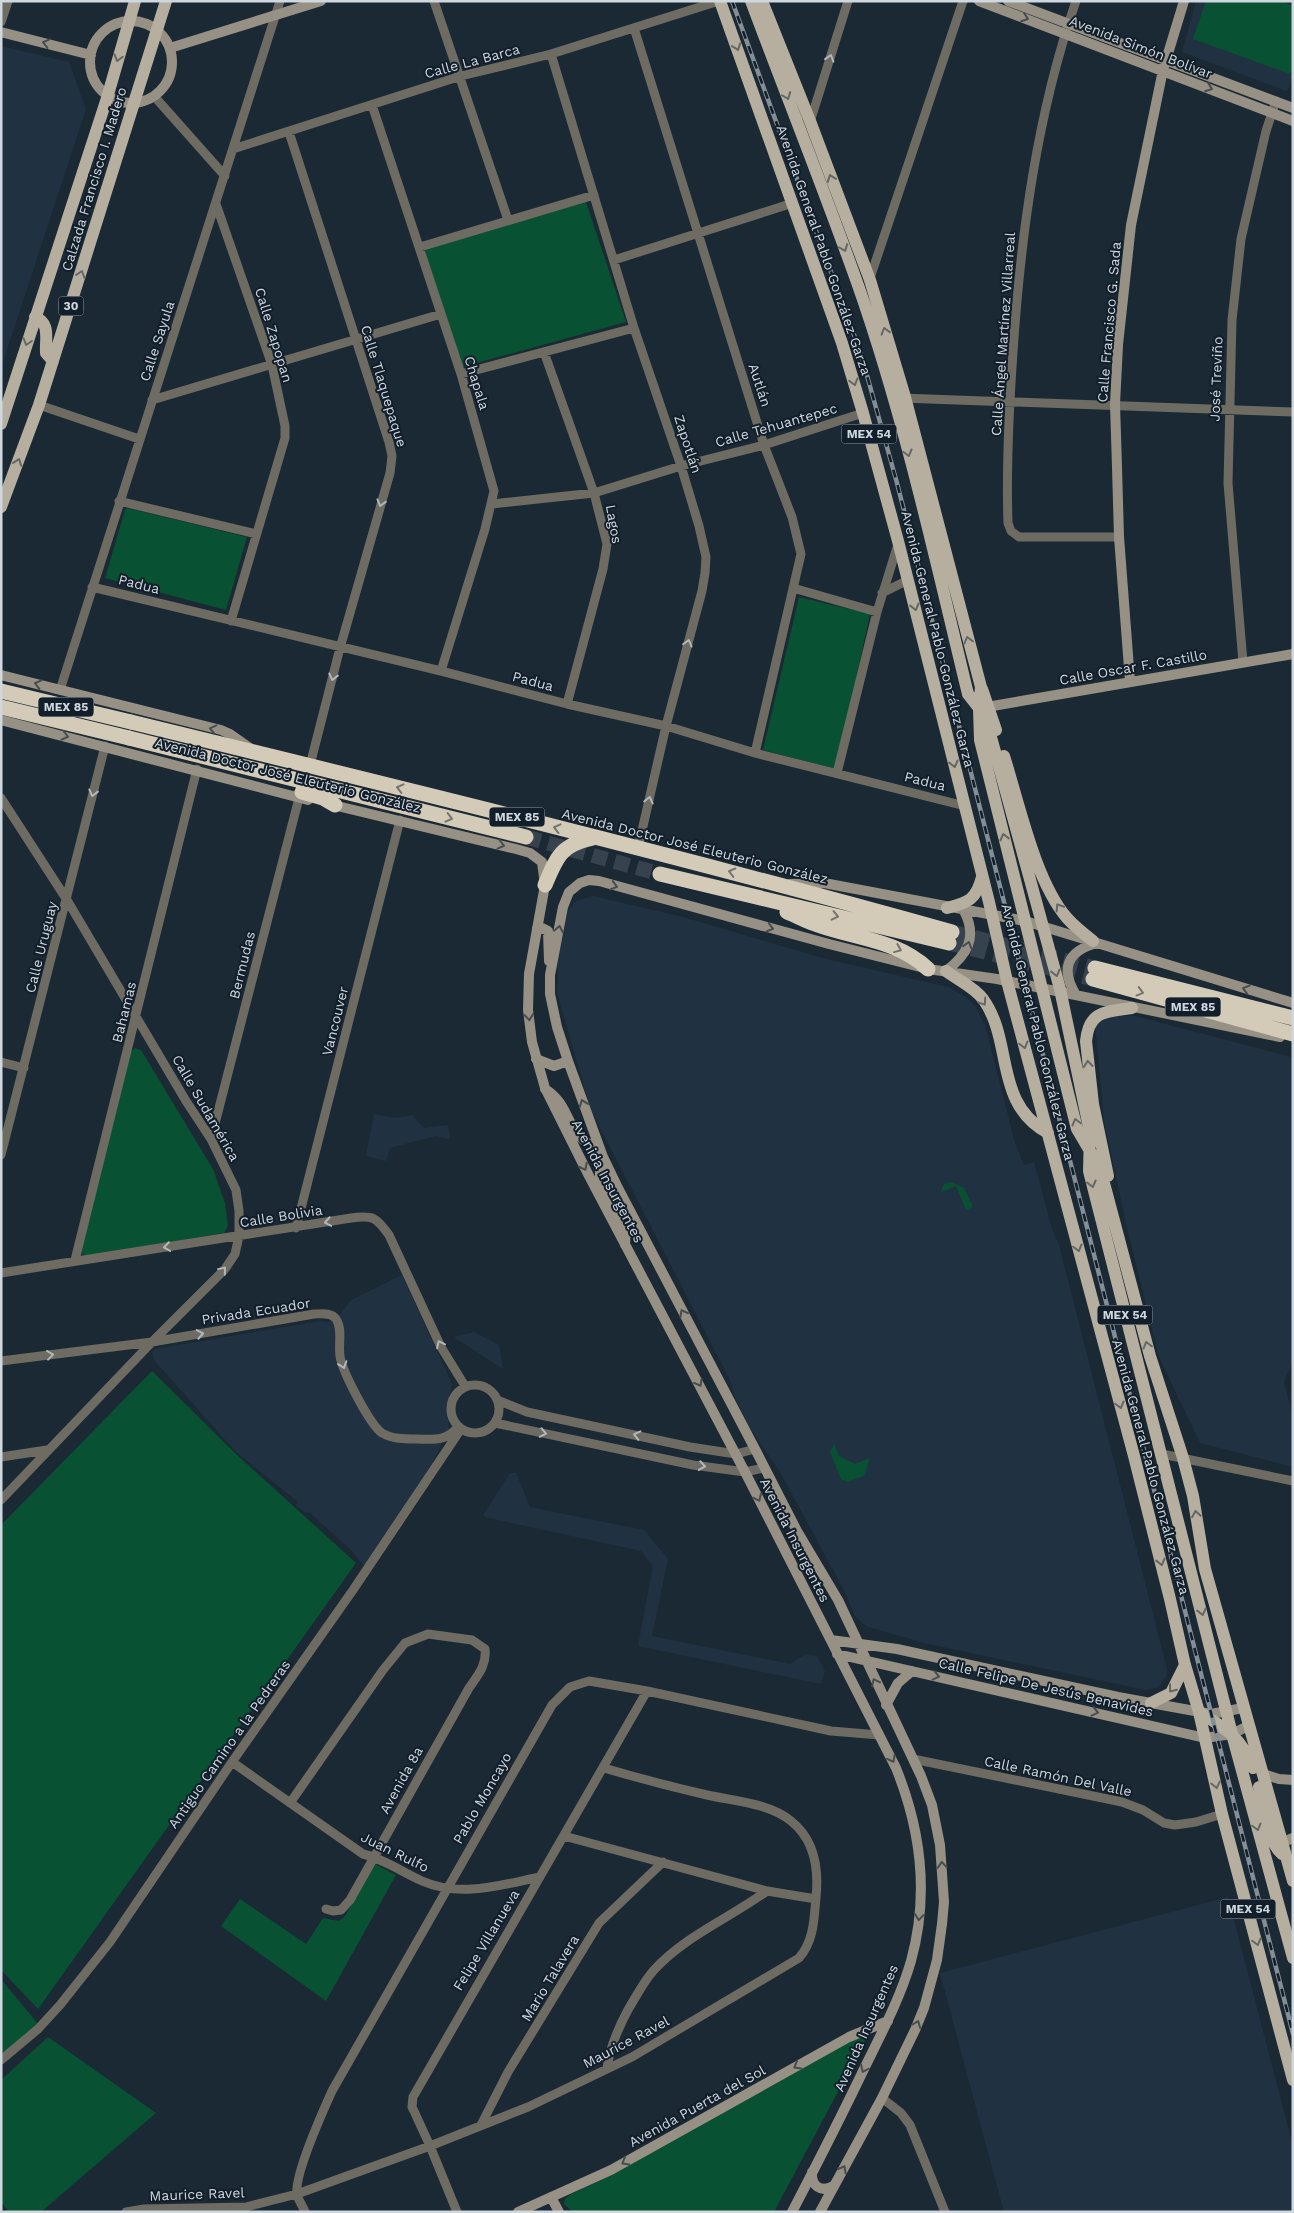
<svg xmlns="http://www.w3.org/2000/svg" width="1294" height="2213" font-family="'Work Sans',sans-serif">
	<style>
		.built { fill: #203242 }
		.green { fill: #085132 }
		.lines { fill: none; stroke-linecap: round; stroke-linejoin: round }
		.highway-tunnel { stroke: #36434e; stroke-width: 15; stroke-dasharray: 15 8; stroke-linecap: butt }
		.street { stroke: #6e6b63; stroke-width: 9 }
		.secondary { stroke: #979185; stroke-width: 10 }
		.primary { stroke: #b6af9f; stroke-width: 12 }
		.highway { stroke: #d3cab7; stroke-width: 15 }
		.rail-casing { stroke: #848e97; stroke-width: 4.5 }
		.rail { stroke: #121f2a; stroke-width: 2.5; stroke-dasharray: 8; stroke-linecap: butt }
		.highway-bridge { stroke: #d3cab7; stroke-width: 15 }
		.oneway { stroke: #474d4e }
		.oneway2 { stroke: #646764 }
		.oneway3 { stroke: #b2b7ba }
		.oneway4 { stroke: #727470 }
		.labels { text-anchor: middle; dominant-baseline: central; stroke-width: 4; stroke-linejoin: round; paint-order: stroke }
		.shield { fill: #121f2a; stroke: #96a0a9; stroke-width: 1 }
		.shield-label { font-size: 12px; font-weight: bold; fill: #cfd7df }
		.street-label { font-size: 14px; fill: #cfd7df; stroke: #121f2a }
	</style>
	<rect width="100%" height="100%" fill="#1b2934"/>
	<path class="built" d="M1196,1h97v76l-6,14 -105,-39z
		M1,46l68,16 17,47 -85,259z
		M593,896l90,21 143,42 122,28 18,10 9,9 10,19 30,118 9,22 10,-3 18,67 7,16 108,424 -1,8 -8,10 -12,3 -222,-47 -58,-17 -11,-10 -11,-26 -64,-118 -30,-44 -14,-28 -6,-20 -139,-270 -34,-117 1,-34 10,-47 8,-11z
		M1110,1016h25l156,41 2,-3v307l-9,21 9,35v50l-93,-24 -41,-86 -34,-138 -21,-99 -9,-98z
		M374,1114l21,4 17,-3 12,13 24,-3 2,14 -15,-3 -45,12 -4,13 -20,-5z
		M402,1275l50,109 -5,26 2,19 -20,41 -63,98 -16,-19 -41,-37 -3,1 -10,-8 2,-3 -63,-51 -81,-91 -2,-7 3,-4 166,-28 7,1 13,-9 10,-13z
		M474,1332l25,13 4,24 -49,-32z
		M510,1473h6l14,34 114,23 24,29 -16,77 138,28 16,-10 11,2 8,15 -4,13 -183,-38 15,-80 -12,-15 -152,-33 -6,-3z
		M1228,1897l65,249v66h-289l-64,-239z"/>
	<path class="green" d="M1206,1h75l12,5v61l-3,7 -97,-35z
		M585,199l41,123 -164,45 -38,-119z
		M127,508l120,29 -21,73 -121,-32 20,-68z
		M799,597l71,17 -34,155 -73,-19z
		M135,1048l6,2 72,119 12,34 3,23 -4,7 -137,23 -5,-2 -1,-5 49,-197z
		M951,1182l13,6 9,19 -7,3 -10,-24 -15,6 3,-8z
		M152,1371l84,83 120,109 -318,446 -37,-39v-445z
		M834,1444l5,12 16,8 15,-6 -6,18 -17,6 -6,-3 -11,-27z
		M375,1864l21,11 -70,126 -105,-75 19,-27 66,45 17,-26 16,3 6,-5z
		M1,1979l38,46 -38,31z
		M863,2034l4,3 -93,175h-201l-9,-8 1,-5 6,-5 39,-18z
		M48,2037l108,76 -115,99h-32l-8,-10v-122z"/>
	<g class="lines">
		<path class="highway-tunnel" d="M526,837l134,37
			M952,932l143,36
			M949,943l144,36"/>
		<path class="street" d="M434,1l74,219
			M1076,1c-39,113 -55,232 -63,351 -4,57 -7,114 -5,171l3,8 8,6h100
			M1,22l7,-21
			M634,28l130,417 28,72 9,37 -46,199
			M551,54l83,274 47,138 18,60 7,31 -1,16 -3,18 -36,135 -28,122
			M154,96l71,80
			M372,105l89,269 33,117 -9,38 -44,142
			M810,122l38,-121
			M289,132l100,310 3,14 -2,17 -50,175 -30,117
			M233,149l228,-73 90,-22 168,-53
			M216,204l56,161 13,61v12l-54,183
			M420,247l174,-52
			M614,260l179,-57
			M869,281l94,-280
			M544,352l50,141 13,51 -4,25 -36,135
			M461,374l173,-46
			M901,398l392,14
			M152,400l289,-86
			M39,405l100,34
			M119,501l137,33
			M492,504l102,-11 87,-27 83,-21 99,-32
			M92,587l349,84 126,33 99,22 89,27 210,53
			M793,588l84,24
			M882,593l26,-13
			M1243,662l-15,-179 4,-163 9,-81 25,-108 10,-30
			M60,690l220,-689
			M837,773l40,-161 21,-68
			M1,798l66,102 119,201 25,38 25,51 3,21v25l-4,18 -10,15 -73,73 -151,158
			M1,1062l23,6
			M211,1139l88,-341
			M1,1155l104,-409
			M296,1228l104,-408
			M75,1260l122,-491
			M1,1273l350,-55c22,-3 25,-1 38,17l52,112 24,39
			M1,1361l151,-19 162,-28c7,0 17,-2 22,5 7,10 2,26 4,37 2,15 30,69 42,77 10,6 23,6 34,6 17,0 29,3 41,-11
			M451 1409a24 24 0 1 1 48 0a24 24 0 1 1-48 0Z
			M497,1400l30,12 163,35 46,7 19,-5
			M495,1423l198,42 52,7 19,-4
			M1162,1454l131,27
			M1,1457l46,-7
			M913,1759l209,43 21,8 21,13 11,2 21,-3 26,-8
			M232,1762l131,92c21,5 39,18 59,27 39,17 78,4 118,-4
			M290,1803l93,-133 22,-27 23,-9 44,6 13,9c2,16 -7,26 -16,39l-119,212 -9,10 -8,1 -7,-2
			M564,1836l203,55 49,8
			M1,2060l37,-31 22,-24 50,-63 122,-180 121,-172 108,-161
			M607,2068c3,-22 11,-40 22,-60 8,-13 15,-27 25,-38 31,-34 76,-52 113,-79
			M882,2098l19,15 9,12 35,87
			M481,2125l27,-53 91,-149 64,-61
			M126,2212l18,-3 102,-2 51,-13 133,-48 98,-39 104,-50 167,-99c15,-17 15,-39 17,-61 3,-29 -1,-57 -25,-76 -22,-18 -57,-20 -84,-26 -35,-8 -69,-17 -103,-27
			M305,2212c-2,-6 -7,-12 -8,-18 -3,-19 26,-83 35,-103l220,-386 18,-18 19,-6 58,10 184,40 48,4
			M457,2212l-27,-66 -16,-35 -2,-4 1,-10 234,-406"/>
		<path class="secondary" d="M979,1l314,120
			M1008,1l285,107
			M90 62a41 41 0 1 1 82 0a41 41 0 1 1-82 0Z
			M1,32l90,23
			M170,48l151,-47
			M1,675l220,55 9,4 20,14
			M1130,681l-11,-144 -2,-70 -2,-63 3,-59 13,-120 32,-155 21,-69
			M981,708l312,-54
			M1,720l307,80
			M329,804l187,45 14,4 12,9 3,23 -16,89 -1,36 4,32 13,46 43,86 157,298 151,296c25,62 33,128 15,193 -11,38 -30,73 -47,108 -23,48 -47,95 -72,143
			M790,884l34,-1 201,38 268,82
			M537,928h5l6,3 1,30
			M946,971c21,-16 32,-34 18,-60
			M1076,995c-16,-26 -9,-44 21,-52
			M536,1059l18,7 14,-5
			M545,1089c29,18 18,47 55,60
			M600,1155v23l26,48 -1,19
			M831,1640l66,9 221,48 93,17 32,-6
			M837,1654l368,84 27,-4 16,-8
			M886,1705l12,-22 14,-12
			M1263,1774l16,5 14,1
			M1283,1842l10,-4
			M812,2172c-1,14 9,21 21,14
			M551,2197l8,15
			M518,2212l93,-42 238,-133 39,-16
			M820,2212l62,-114 33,-68 9,-22 13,-48 5,-36 2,-22 -4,-57 -8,-40 -11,-29 -83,-176 -41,-69 -42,-82 -138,-263 -14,-29 -35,-96 -11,-34 -7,-33v-19l13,-68 6,-15 11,-9 9,-3 10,1 230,63 99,25 69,10 283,58"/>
		<path class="primary" d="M720,1l122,342 21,70 35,128 91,361 18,79 127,475 36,143 15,66 14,47 23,102 71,266
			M751,1c36,96 74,191 108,287 46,132 76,270 109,406l11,14 12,29 69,252 30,143 -1,39 143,563 61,224
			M762,1l48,120 60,159 35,117 76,290 -2,21 1,32 97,389 23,39 50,188 33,102 10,38 12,73 88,312
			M35,317c16,6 10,22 11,36l7,8
			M1,424l106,-326 28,-97
			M1,507l38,-102 127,-404
			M982,689l14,41
			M1004,756c15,47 31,125 63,162 8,9 17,16 26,23
			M947,908c22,-6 29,-8 35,-31
			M946,971c12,9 28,16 37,28 31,43 10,104 65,134
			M1108,1176l-15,-72 -7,-63c3,-31 20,-29 46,-33
			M1151,1703l20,-10 14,-28
			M1199,1712c26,16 43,26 54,56
			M1259,1787c4,17 9,56 23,67"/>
		<path class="highway" d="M131,722c275,67 549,134 821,210
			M129,738l397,99
			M302,792l21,6 12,7
			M660,874l289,69
			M545,885c12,-29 16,-40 48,-47
			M787,912c10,4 19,9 28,12 40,15 81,15 113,45
			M1095,968l198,50
			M1093,979l200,55"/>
		<g class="rail-casing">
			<path id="rail" d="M732,1l129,353 36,129 396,1551"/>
		</g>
		<use href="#rail" class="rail"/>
		<path class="highway-bridge" d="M1,691l130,31
			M1,707l128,31"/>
	</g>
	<defs><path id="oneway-chevron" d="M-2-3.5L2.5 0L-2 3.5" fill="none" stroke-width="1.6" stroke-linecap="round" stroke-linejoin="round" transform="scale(1.25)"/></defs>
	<g class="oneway">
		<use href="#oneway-chevron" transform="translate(1025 18) rotate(20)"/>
		<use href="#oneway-chevron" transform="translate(46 43) rotate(-166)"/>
		<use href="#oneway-chevron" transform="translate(1209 88) rotate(21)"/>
		<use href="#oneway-chevron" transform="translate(38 684) rotate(-166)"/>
		<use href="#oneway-chevron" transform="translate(213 729) rotate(-167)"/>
		<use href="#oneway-chevron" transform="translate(65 736) rotate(14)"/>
		<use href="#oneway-chevron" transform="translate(501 845) rotate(14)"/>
		<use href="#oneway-chevron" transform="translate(614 886) rotate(16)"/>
		<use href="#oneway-chevron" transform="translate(770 928) rotate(16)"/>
		<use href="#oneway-chevron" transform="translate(559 929) rotate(-79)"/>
		<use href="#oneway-chevron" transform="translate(968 945) rotate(-73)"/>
		<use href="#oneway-chevron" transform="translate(1246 989) rotate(-163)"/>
		<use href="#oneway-chevron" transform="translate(529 1017) rotate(84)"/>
		<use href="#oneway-chevron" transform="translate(583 1103) rotate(-110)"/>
		<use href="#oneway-chevron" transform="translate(584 1167) rotate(63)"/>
		<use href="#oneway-chevron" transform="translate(683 1313) rotate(-118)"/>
		<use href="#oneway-chevron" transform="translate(699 1383) rotate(62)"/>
		<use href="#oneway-chevron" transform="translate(758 1498) rotate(64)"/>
		<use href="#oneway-chevron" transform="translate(936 1676) rotate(13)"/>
		<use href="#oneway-chevron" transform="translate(875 1682) rotate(-116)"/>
		<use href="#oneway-chevron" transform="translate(1095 1712) rotate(13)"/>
		<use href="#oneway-chevron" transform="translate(892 1759) rotate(62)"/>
		<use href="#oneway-chevron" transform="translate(942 1865) rotate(-94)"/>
		<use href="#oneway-chevron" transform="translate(919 1917) rotate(97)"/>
		<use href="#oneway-chevron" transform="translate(917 2024) rotate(-69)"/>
		<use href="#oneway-chevron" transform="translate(797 2066) rotate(150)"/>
		<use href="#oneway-chevron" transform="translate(864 2069) rotate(116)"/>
		<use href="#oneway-chevron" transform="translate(625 2162) rotate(150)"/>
		<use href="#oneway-chevron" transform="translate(843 2169) rotate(-61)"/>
	</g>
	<g class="oneway2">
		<use href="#oneway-chevron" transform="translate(737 47) rotate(70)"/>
		<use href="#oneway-chevron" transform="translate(118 58) rotate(106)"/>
		<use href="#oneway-chevron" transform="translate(787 96) rotate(69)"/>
		<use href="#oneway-chevron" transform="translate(831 178) rotate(-110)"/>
		<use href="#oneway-chevron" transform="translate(844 248) rotate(69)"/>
		<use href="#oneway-chevron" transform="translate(81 274) rotate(-72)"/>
		<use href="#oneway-chevron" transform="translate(885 331) rotate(-107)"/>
		<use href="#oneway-chevron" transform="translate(27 342) rotate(108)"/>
		<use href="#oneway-chevron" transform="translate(854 382) rotate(74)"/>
		<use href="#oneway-chevron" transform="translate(908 453) rotate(75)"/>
		<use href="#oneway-chevron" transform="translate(18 462) rotate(-70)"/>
		<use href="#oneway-chevron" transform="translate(915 607) rotate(76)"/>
		<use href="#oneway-chevron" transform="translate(968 640) rotate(-105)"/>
		<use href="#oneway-chevron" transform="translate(954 764) rotate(76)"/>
		<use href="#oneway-chevron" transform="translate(1004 837) rotate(-104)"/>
		<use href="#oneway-chevron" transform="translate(1059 907) rotate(-122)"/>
		<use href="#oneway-chevron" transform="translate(1056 973) rotate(76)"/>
		<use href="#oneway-chevron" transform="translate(983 1002) rotate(56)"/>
		<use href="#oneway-chevron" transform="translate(1024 1045) rotate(75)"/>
		<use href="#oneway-chevron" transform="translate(1088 1064) rotate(-96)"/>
		<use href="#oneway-chevron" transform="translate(1076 1122) rotate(-105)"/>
		<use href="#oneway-chevron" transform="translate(1092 1184) rotate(76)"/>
		<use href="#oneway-chevron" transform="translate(1078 1248) rotate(75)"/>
		<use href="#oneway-chevron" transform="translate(1147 1345) rotate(-105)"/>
		<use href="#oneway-chevron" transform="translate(1120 1405) rotate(75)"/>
		<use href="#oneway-chevron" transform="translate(1196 1514) rotate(-99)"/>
		<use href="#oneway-chevron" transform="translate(1161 1562) rotate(76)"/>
		<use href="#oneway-chevron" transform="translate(1202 1612) rotate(76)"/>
		<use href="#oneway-chevron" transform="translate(1172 1689) rotate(128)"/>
		<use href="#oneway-chevron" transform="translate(1216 1785) rotate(77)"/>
		<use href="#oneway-chevron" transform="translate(1257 1827) rotate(75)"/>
		<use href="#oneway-chevron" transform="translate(1257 1942) rotate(75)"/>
	</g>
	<g class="oneway3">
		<use href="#oneway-chevron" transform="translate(830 58) rotate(-73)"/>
		<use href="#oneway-chevron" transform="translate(381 503) rotate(106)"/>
		<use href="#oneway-chevron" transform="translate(688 643) rotate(-75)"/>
		<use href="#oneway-chevron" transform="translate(333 677) rotate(104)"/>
		<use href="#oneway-chevron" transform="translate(93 793) rotate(104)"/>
		<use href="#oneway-chevron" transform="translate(649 800) rotate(-77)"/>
		<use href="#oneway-chevron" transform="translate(328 1222) rotate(170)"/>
		<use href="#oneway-chevron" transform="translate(167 1247) rotate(172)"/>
		<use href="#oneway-chevron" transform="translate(223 1270) rotate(-50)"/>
		<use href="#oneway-chevron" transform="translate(200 1334) rotate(-10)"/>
		<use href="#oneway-chevron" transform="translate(440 1344) rotate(-116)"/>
		<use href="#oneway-chevron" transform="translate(50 1355) rotate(-7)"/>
		<use href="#oneway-chevron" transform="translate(343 1365) rotate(71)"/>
		<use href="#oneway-chevron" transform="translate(543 1433) rotate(11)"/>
		<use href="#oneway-chevron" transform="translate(637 1435) rotate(-167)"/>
		<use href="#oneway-chevron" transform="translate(702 1466) rotate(9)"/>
	</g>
	<g class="oneway4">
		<use href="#oneway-chevron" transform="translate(400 788) rotate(-166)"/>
		<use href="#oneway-chevron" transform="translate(449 818) rotate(14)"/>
		<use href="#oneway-chevron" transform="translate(557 828) rotate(-166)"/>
		<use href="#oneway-chevron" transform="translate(732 872) rotate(-166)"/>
		<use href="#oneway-chevron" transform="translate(835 916) rotate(13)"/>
		<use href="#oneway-chevron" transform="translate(898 949) rotate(22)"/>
		<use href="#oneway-chevron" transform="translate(1140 992) rotate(15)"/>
	</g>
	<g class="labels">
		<g class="shield">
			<rect x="58.5" y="296.5" width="25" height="19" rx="4"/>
			<rect x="841.5" y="424.5" width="55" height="19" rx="4"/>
			<rect x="38.5" y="697.5" width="55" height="19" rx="4"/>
			<rect x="489.5" y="807.5" width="55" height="19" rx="4"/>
			<rect x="1165.5" y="997.5" width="55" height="19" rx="4"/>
			<rect x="1097.5" y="1305.5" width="55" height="19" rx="4"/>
			<rect x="1220.5" y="1899.5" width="55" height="19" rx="4"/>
		</g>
		<g class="shield-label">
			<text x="71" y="306">30</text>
			<text x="869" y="434">MEX 54</text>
			<text x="66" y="707">MEX 85</text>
			<text x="517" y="817">MEX 85</text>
			<text x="1193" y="1007">MEX 85</text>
			<text x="1125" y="1315">MEX 54</text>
			<text x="1248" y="1909">MEX 54</text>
		</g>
		<g class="street-label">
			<text transform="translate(1141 47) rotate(21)">Avenida Simón Bolívar</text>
			<text transform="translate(472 61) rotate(-15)">Calle La Barca</text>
			<text transform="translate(94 179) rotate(-73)">Calzada Francisco I. Madero</text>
			<text transform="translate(824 250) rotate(71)">Avenida General Pablo González Garza</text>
			<text transform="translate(1109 322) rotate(-85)">Calle Francisco G. Sada</text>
			<text transform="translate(1003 334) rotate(-86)">Calle Ángel Martínez Villarreal</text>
			<text transform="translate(274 335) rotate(73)">Calle Zapopan</text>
			<text transform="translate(157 341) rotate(-72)">Calle Sayula</text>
			<text transform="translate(1216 379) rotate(-88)">José Treviño</text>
			<text transform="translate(477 383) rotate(73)">Chapala</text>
			<text transform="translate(760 385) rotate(72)">Autlán</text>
			<text transform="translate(384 386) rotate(73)">Calle Tlaquepaque</text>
			<text transform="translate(776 425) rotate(-16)">Calle Tehuantepec</text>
			<text transform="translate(688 444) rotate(72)">Zapotlán</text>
			<text transform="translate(614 524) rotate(80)">Lagos</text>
			<text transform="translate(139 584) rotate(14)">Padua</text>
			<text transform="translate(938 639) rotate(76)">Avenida General Pablo González Garza</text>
			<text transform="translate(1133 667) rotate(-10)">Calle Oscar F. Castillo</text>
			<text transform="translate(533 681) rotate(15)">Padua</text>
			<text transform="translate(288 775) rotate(14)">Avenida Doctor José Eleuterio González</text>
			<text transform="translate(925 781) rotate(14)">Padua</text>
			<text transform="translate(695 846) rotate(14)">Avenida Doctor José Eleuterio González</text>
			<text transform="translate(41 947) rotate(-76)">Calle Uruguay</text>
			<text transform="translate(242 965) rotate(-76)">Bermudas</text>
			<text transform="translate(124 1012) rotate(-76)">Bahamas</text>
			<text transform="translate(335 1021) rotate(-76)">Vancouver</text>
			<text transform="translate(1038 1032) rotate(76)">Avenida General Pablo González Garza</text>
			<text transform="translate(206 1108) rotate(60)">Calle Sudamérica</text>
			<text transform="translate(608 1181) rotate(62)">Avenida Insurgentes</text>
			<text transform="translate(281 1216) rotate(-9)">Calle Bolivia</text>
			<text transform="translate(256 1311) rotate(-9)">Privada Ecuador</text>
			<text transform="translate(1151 1467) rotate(75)">Avenida General Pablo González Garza</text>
			<text transform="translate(795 1540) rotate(63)">Avenida Insurgentes</text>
			<text transform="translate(1046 1687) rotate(13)">Calle Felipe De Jesús Benavides</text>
			<text transform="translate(229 1744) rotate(-55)">Antiguo Camino a la Pedreras</text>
			<text transform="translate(1058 1776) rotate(12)">Calle Ramón Del Valle</text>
			<text transform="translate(401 1780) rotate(-61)">Avenida 8a</text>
			<text transform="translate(482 1798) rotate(-60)">Pablo Moncayo</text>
			<text transform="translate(395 1852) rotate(26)">Juan Rulfo</text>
			<text transform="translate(486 1940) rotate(-59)">Felipe Villanueva</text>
			<text transform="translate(550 1978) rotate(-59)">Mario Talavera</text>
			<text transform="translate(866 2028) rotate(-66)">Avenida Insurgentes</text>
			<text transform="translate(626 2042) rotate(-28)">Maurice Ravel</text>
			<text transform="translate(697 2106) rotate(-29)">Avenida Puerta del Sol</text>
			<text transform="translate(197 2194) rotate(-2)">Maurice Ravel</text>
		</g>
	</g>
	<rect width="1294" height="2213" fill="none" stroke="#cfd7df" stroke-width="5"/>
</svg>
